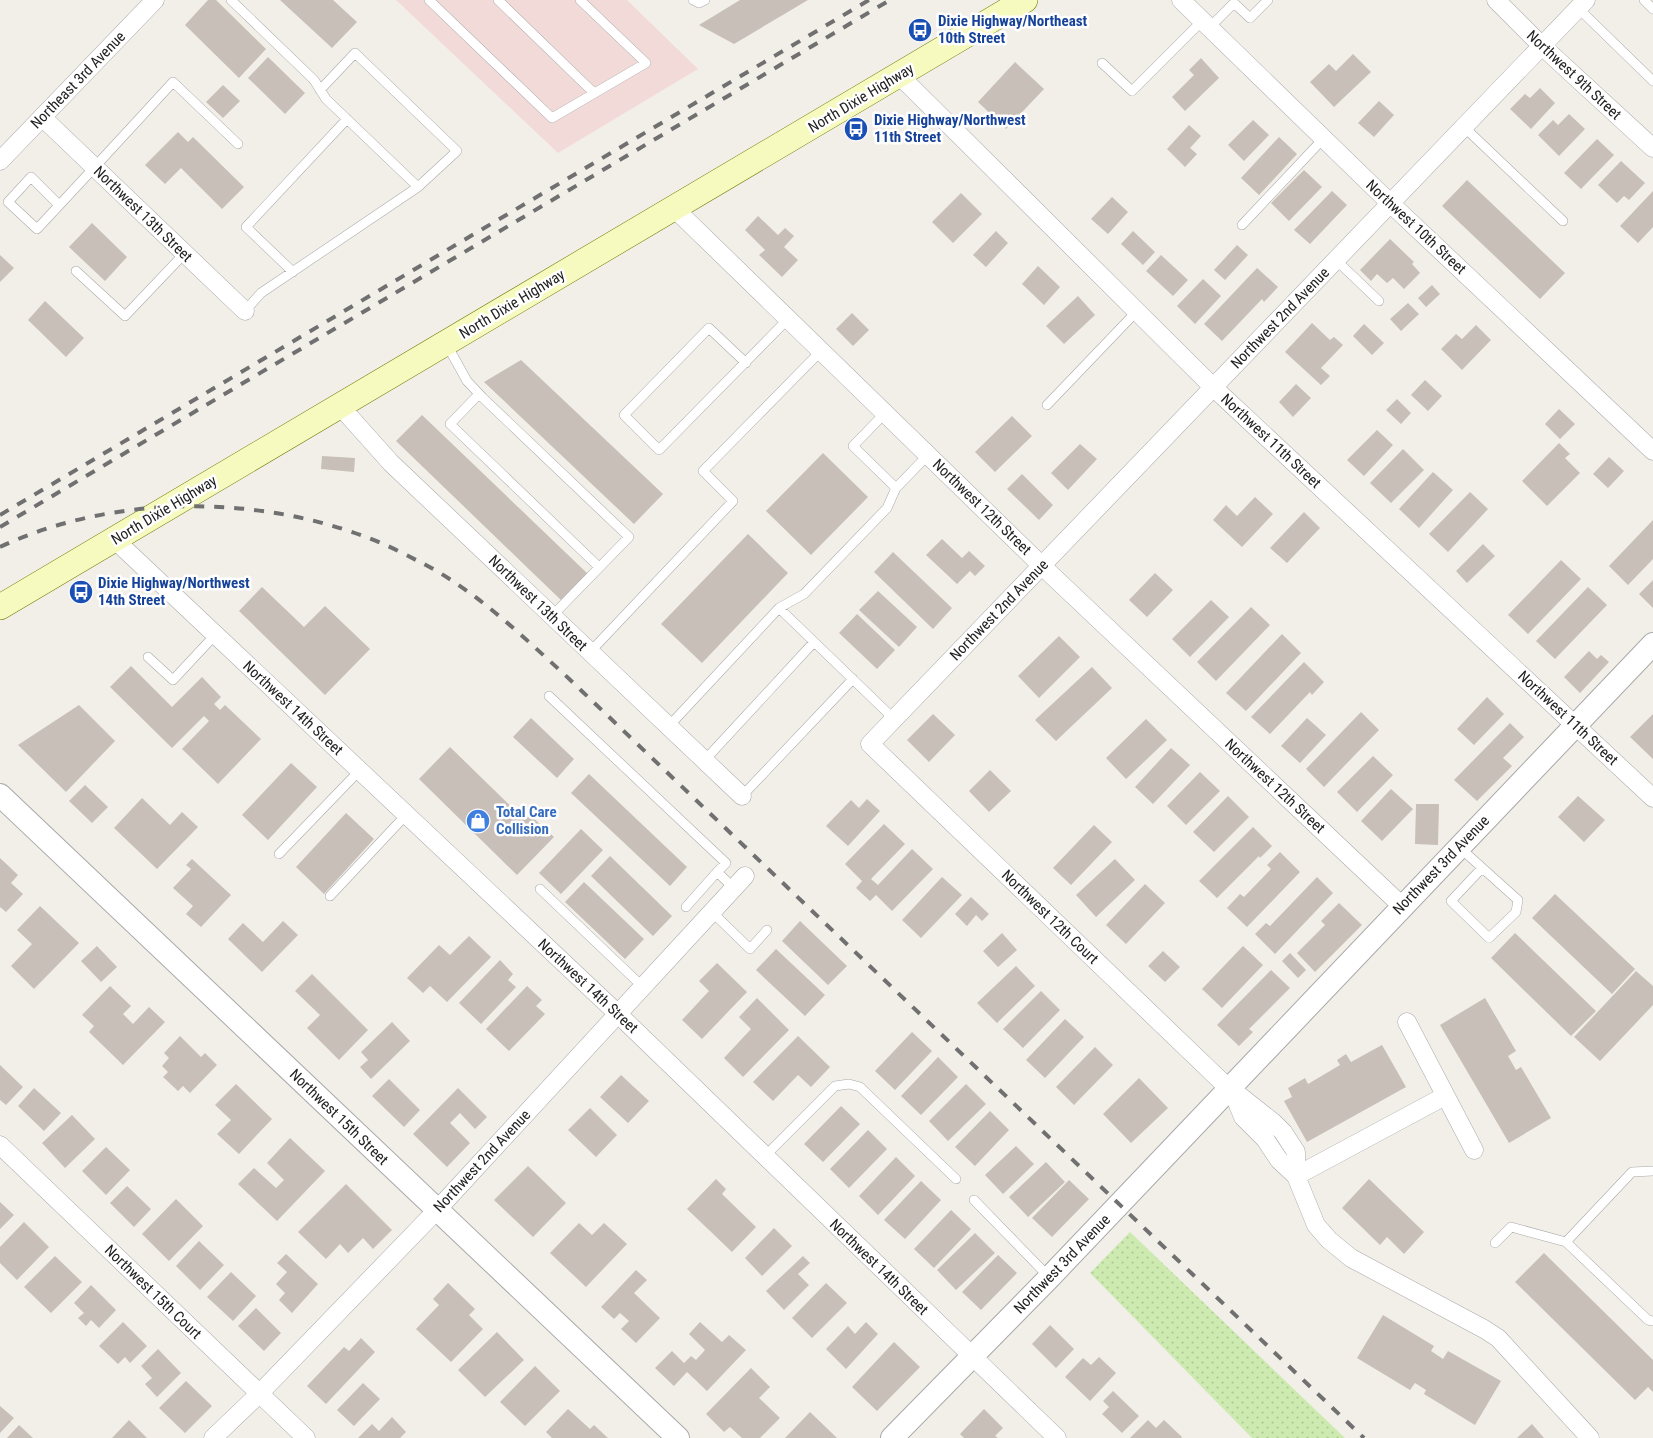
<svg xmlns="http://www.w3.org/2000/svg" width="1653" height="1438" font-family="'Roboto Condensed',sans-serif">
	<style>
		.commercial { fill: #f2dad9 }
		.grass { fill: url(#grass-dots) }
		.building { fill: #c7bfb8 }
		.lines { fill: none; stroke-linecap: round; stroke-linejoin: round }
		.service-casing { stroke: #a9a9a9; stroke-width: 10 }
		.minor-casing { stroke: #a9a9a9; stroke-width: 19 }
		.tertiary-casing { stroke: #a9a9a9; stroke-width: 24 }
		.secondary-casing { stroke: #707d05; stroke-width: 26 }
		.service { stroke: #fff; stroke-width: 9 }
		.minor { stroke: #fff; stroke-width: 18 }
		.tertiary { stroke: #fff; stroke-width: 22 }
		.secondary { stroke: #f7fabf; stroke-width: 25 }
		.rail { stroke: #707070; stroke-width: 4; stroke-dasharray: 10 10; stroke-linecap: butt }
		.labels { text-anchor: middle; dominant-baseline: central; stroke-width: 5; stroke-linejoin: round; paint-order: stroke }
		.transit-label { font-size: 15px; font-weight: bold; fill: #164399; stroke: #fff; text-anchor: start }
		.street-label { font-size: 15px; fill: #222; stroke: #fff }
		.shop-label { font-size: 15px; font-weight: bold; fill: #366cbe; stroke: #fff; text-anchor: start }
	</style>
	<defs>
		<pattern id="grass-dots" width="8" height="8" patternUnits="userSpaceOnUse" patternTransform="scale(1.25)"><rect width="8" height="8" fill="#cdebb0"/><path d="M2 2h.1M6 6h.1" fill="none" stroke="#b0c997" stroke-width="1.8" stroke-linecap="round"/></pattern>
	</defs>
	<rect width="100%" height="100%" fill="#f2efe9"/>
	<path class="commercial" d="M396,0h231l71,69 -140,84z"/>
	<path class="grass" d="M1130,1232l215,206h-93l-162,-165z"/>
	<path class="building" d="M208,0h8l50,49 -27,29 -54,-53z
		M280,0h53l24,22 -25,26z
		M740,0h68l-74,44 -35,-19z
		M1353,54l18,18 -37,35 -24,-25 19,-18 7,7z
		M268,57l37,36 -20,21 -37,-36z
		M1201,58l18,20 -34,33 -13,-14 22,-22 -5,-5z
		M1015,62l29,27 -38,40 -28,-27z
		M223,85l17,16 -17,17 -17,-16z
		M1540,88l15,15 -24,26 -21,-20 15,-15 5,4z
		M1379,101l15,14 -20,22 -16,-14z
		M1569,114l16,15 -26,27 -21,-21 15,-15 5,5z
		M1253,120l16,15 -25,26 -16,-16z
		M1189,125l12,11 -11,12 7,6 -12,13 -18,-18z
		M178,132l10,10 5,-5 51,50 -22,22 -41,-41 -16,16 -20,-19z
		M1279,137l18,17 -38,41 -18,-17z
		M1597,139l17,16 -33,34 -17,-16z
		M1621,161l24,22 -16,17 -5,-4 -7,7 -19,-18z
		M1304,170l18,17 -33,34 -18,-18z
		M1467,180l98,93 -25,26 -98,-93z
		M1332,191l15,14 -37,39 -16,-14z
		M1653,191v36l-15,16 -18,-17z
		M961,193l21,21 -29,29 -21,-21z
		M1112,197l16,15 -20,22 -17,-15z
		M758,216l20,19 7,-7 9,8 -10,11 14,13 -16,17 -23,-22 6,-5 -20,-20z
		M92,223l35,34 -22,24 -36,-34z
		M996,231l12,12 -22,24 -13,-12z
		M1133,231l22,21 -12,13 -22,-21z
		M1390,239l24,23 -2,2 8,9 -16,16 -11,-11 -6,5 -10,-9 -6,7 -11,-11z
		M1237,245l11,10 -23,25 -11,-10z
		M0,255l14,13 -14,14z
		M1161,255l27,25 -15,16 -27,-25z
		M1038,266l22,21 -16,18 -22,-21z
		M1257,268l21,19 -14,15 -2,-3 -40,42 -18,-17z
		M1203,279l18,17 -26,28 -18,-18z
		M1432,285l8,9 -14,13 -8,-9z
		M1078,296l17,19 -31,29 -18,-18z
		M45,301l39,37 -18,19 -38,-37z
		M1408,303l11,11 -18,17 -11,-12z
		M852,313l17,17 -16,16 -17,-17z
		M1312,323l18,17 4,-3 9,8 -22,23 9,8 -9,9 -36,-33z
		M1364,324l20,19 -12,12 -19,-19z
		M1476,325l15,15 -29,30 -21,-21 15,-15 6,5z
		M521,360l142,134 -29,30 -150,-142z
		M1425,380l17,16 -14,15 -17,-16z
		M1296,384l15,14 -18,19 -14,-15z
		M1397,399l14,14 -10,11 -15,-14z
		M1559,409l16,15 -15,15 -15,-15z
		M422,415l167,160 -26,27 -167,-161z
		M1012,416l20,20 -37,36 -20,-20z
		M1377,430l16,15 -29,31 -17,-16z
		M1559,443l11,11 -5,4 15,15 -33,33 -25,-25z
		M1080,444l17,15 -29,31 -17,-17z
		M1403,449l21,21 -33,33 -21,-20z
		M823,453l45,44 -57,58 -45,-44z
		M322,456l33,2 -1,14 -33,-3z
		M1609,457l15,14 -16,17 -15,-14z
		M1433,472l20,18 -34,38 -20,-19z
		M1022,474l31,31 -14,15 -32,-31z
		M1470,492l18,17 -40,43 -19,-18z
		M1255,497l18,17 -31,33 -29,-27 13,-15 11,11z
		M1304,512l16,16 -33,35 -17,-15z
		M1653,520v39l-25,26 -19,-19z
		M748,534l40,39 -86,90 -41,-39z
		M942,539l20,19 7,-7 16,15 -10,10 -5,-5 -13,13 -31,-29z
		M1483,544l12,12 -28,27 -11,-12z
		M893,552l59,56 -19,21 -59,-57z
		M1561,560l20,19 -53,55 -20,-19z
		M1155,573l18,17 -26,27 -18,-17z
		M1653,580v28l-14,-14z
		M262,587l42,40 21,-21 45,43 -45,46 -86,-84z
		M1588,587l19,18 -52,54 -19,-18z
		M878,591l39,36 -18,20 -40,-37z
		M1211,600l18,17 -39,40 -18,-18z
		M1251,607l19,18 -54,56 -19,-19z
		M857,614l38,36 -18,19 -38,-36z
		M1282,634l19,19 -55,58 -20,-18z
		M1059,636l21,21 -41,41 -21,-22z
		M1589,651l8,8 4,-4 8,7 -29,31 -16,-16z
		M1304,662l20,20 -12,13 -2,-3 -40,42 -19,-17z
		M131,666l41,41 30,-30 19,20 -7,7 6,6 5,-5 36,34 -43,45 -36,-35 27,-28 -5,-5 -32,32 -62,-61z
		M1092,667l20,21 -56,53 -21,-21z
		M1487,697l17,17 -30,31 -17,-16z
		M79,705l36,36 -49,51 -48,-47z
		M1361,712l18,18 -55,57 -18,-18z
		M933,714l22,21 -26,27 -22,-22z
		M1653,714v45l-23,-22z
		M531,718l43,41 -17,19 -44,-41z
		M1307,718l19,17 -26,28 -19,-17z
		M1146,719l21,21 -41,39 -20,-21z
		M1510,723l14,14 -21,21 9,8 -35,35 -23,-21z
		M450,747l75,73 5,-5 24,22 -37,38 -98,-96z
		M1171,748l19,17 -37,39 -18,-17z
		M1373,756l20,19 -36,37 -20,-20z
		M291,763l26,24 -49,53 -26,-25z
		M990,770l21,21 -22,21 -20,-21z
		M1200,772l20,19 -34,34 -19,-19z
		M589,774l98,93 -17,19 -99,-93z
		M85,785l23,22 -16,16 -23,-22z
		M1391,789l22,20 -31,32 -21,-20z
		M1228,796l21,21 -35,35 -21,-20z
		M1578,796l27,24 -21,22 -26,-25z
		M142,798l28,27 12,-13 16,15 -41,42 -43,-41z
		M867,799l13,12 -32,35 -22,-20 25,-26 8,8z
		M1416,804h23l-1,41 -23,-1z
		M346,813l28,26 -50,55 -28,-27z
		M884,824l21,20 -34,35 7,6 34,-36 21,20 -41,42 -16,-16 -6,6 -14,-13 6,-7 -17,-17z
		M1094,825l18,17 -41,43 -18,-17z
		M1253,827l19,19 -12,12 -1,-2 -42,42 -18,-17z
		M581,829l22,21 -42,44 -22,-21z
		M1280,852l20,20 -53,55 -20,-19 13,-14 4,3 27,-28 -4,-4z
		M610,856l62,60 -19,20 -62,-60z
		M0,858l18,17 -7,8 12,11 -17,18 -6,-5z
		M192,859l39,36 -30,32 -15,-13 7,-8 -20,-18 18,-19 -5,-4z
		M1115,859l20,21 -39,37 -20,-22z
		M942,877l20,18 -41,43 -19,-18z
		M1317,877l16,16 -58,61 -20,-20 11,-11 4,3z
		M584,882l60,57 -19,20 -60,-57z
		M1145,884l20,19 -39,41 -20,-19z
		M1555,894l80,75 -23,25 -80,-76z
		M971,897l18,17 -7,7 -6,-6 -9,11 -12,-12z
		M1339,903l23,22 -47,47 -18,-19 28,-28 -4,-4z
		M40,906l39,37 -45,46 -23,-23 21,-22 -15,-14z
		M283,921l15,14 -36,37 -34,-33 15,-16 20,19z
		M800,921l47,45 -19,19 -46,-44z
		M1002,933l15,17 -19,17 -15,-16z
		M1515,933l81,78 -25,25 -80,-78z
		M469,936l22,21 -44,45 -17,-16 -7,7 -16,-15 32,-33 11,10z
		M97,946l20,21 -16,15 -20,-21z
		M1243,946l20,19 -41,43 -20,-19z
		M776,949l49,46 -20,21 -49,-46z
		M1163,951l17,16 -15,15 -17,-16z
		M1290,953l16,17 -8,8 -16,-17z
		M500,960l13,14 -5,6 8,7 -35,37 -22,-21z
		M717,963l30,29 -45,47 -20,-19 27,-29 -10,-10z
		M1016,966l19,20 -38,37 -20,-20z
		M1271,970l19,18 -41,41 4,3 -14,14 -22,-21z
		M1636,971l17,15v19l-53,56 -26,-24z
		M312,974l56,56 -29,30 -32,-32 13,-13 -25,-24z
		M110,986l21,20 -8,8 10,10 16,-17 16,15 -42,43 -34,-33 5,-6 -12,-11z
		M527,986l15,14 -6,6 9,8 -36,37 -23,-22z
		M1041,991l19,19 -37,38 -20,-19z
		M757,998l32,32 -46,47 -19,-19 27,-29 -12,-12z
		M1485,998l31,53 -8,5 8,14 5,-3 30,51 -42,25 -69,-118z
		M1065,1019l19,18 -39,41 -19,-18z
		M392,1022l18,19 -39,38 -11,-12 8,-7 -7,-8z
		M912,1032l20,19 -37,39 -20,-19z
		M180,1036l21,21 4,-4 12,12 -27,28 -7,-7 -5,5 -15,-14 5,-5 -6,-6 7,-8 -5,-5z
		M798,1036l32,31 -19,20 -13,-12 -25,26 -20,-19z
		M1382,1045l24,42 -99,55 -23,-41 8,-4 -4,-9 17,-10 3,6 32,-19 -3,-5 9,-6 5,8z
		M1095,1047l18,18 -39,40 -18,-18z
		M938,1057l20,20 -37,38 -20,-19z
		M0,1065l23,22 -17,18 -6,-5z
		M621,1075l28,26 -21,22 -28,-26z
		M1139,1078l29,30 -37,35 -28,-29z
		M389,1079l31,31 -16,17 -32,-31z
		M236,1084l36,35 -33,35 -22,-20 14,-14 -16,-15z
		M966,1084l20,20 -38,37 -19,-20z
		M34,1088l27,25 -17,18 -26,-25z
		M458,1088l29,29 -12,12 -15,-16 -10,10 20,20 -23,24 -34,-33z
		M841,1106l19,18 -37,38 -19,-18z
		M590,1108l27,27 -21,22 -28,-27z
		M990,1111l19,19 -34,36 -20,-19z
		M72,1115l23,24 -30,29 -23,-25z
		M868,1130l19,19 -38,39 -19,-19z
		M290,1138l35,33 -48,50 -39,-37 16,-16 22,20 8,-8 -17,-17z
		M1016,1146l18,18 -31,30 -18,-19z
		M106,1147l24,23 -24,25 -24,-24z
		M896,1157l19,19 -37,39 -19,-19z
		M1046,1162l19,20 -37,35 -19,-20z
		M528,1166l38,37 -33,34 -39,-37z
		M716,1179l10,10 -4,5 34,33 -24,25 -45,-43z
		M1369,1179l55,53 -20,22 -17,-17 -7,8 -38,-37z
		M1069,1180l20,19 -37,38 -20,-19z
		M921,1181l20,19 -36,39 -21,-19z
		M346,1184l46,46 -19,19 -10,-11 -15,15 -8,-9 -14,15 -28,-27z
		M127,1186l24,23 -17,18 -24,-24z
		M176,1199l27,27 -34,35 -27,-27z
		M0,1202l14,13 -14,14z
		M951,1210l20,19 -37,39 -20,-19z
		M24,1222l25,25 -32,33 -17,-17v-16z
		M579,1223l13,12 12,-12 23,21 -41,43 -36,-34z
		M774,1228l18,18 -30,30 -17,-18z
		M975,1233l20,20 -39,37 -19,-20z
		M199,1241l25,24 -24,25 -24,-24z
		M1544,1253l109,107v32l-5,-5 -13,13 -120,-118z
		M286,1254l32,30 -26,29 -13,-13 6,-7 -9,-9 11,-12 -10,-9z
		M998,1255l19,18 -36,37 -19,-18z
		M55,1256l27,26 -31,31 -27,-26z
		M803,1256l7,7 -12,11 11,11 -25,25 -18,-19z
		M636,1270l11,10 -13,13 26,25 -24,25 -15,-14 8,-8 -9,-8 -6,6 -13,-12z
		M231,1272l25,24 -23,25 -26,-24z
		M448,1283l27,26 -6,6 14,14 -32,33 -35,-33 23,-24 -6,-6z
		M826,1283l21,20 -35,35 -20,-20z
		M91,1285l25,25 -17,18 -8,-8 -5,6 -8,-8 6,-5 -10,-10z
		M256,1308l25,25 -17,18 -26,-25z
		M1383,1315l51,31 -3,5 12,8 5,-8 53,30 -26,44 -51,-31 2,-4 -11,-7 -5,7 -53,-32z
		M123,1322l24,24 -17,17 -5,-6 -7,7 -19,-18z
		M700,1322l22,20 7,-7 17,15 -39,41 -20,-19 -13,14 -19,-18 17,-17 12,12 7,-7 5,4 9,-10 -16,-16z
		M866,1322l12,12 -32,35 -20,-20 22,-23 7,8z
		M1050,1325l24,24 -18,19 -24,-24z
		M497,1332l27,28 -39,37 -27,-27z
		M361,1338l14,14 -49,52 -19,-18 37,-39 5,4z
		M894,1342l26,25 -43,44 -25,-24z
		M158,1349l23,24 -24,24 -12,-13 7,-6 -11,-12z
		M1099,1357l17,16 -26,28 -25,-24 18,-19 8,7z
		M535,1366l25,25 -35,35 -25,-24z
		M751,1368l19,19 -11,11 21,20 -20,20h-18l-12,-11 -6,5 -18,-18z
		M186,1381l26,25 -27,27 -26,-25z
		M363,1383l17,16 -26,27 -17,-16z
		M1113,1391l26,25 -17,17 -20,-19 7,-7 -6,-6z
		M0,1406l14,12 -14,15z
		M568,1409l22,20 4,-4 14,13h-56l-6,-6z
		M984,1409l19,19 -8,8 3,2h-34l-4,-4z
		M810,1412l27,26h-52z
		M392,1417l14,15 -6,6h-42l14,-14 7,7z
		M129,1420l18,18h-35z
		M1148,1420l8,8 8,-8 18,17 -1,1h-51z
		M1532,1424l12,14h-27z
		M19,1425l14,13h-26z"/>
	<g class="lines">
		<g class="service-casing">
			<path id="service" d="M231,0l83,80 12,19 92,88 -157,106 -16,18
				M429,0l123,118 94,-55 -66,-63
				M498,0l96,93
				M693,0l6,3 6,-3
				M1644,0l9,9
				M1578,8l75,73
				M1209,28l25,-25 16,15 18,-18
				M1102,63l30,28 70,-70
				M320,90l35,-37 102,98 -39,36
				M1464,127l99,94
				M59,205l-28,-28 -23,25 29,27c46,-49 91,-98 136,-147l65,62
				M1242,225l81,-86
				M1336,260l43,41
				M76,271l49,45 60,-63
				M293,272l-47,-45 101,-108
				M447,345l20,36 16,17 146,139 -77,79
				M746,363l-37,-35 -85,87 35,35 129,-131
				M479,394l-29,30 149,143
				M1047,405l90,-94
				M885,413l-32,33 43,42
				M779,608l25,-14 83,-86 9,-20 32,-33
				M590,652l143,-151 -30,-30 118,-120
				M148,657l25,23 42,-45
				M549,696l177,167 -9,9
				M668,727l111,-119 115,111
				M704,761l110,-119
				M742,796l111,-117
				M1459,847l59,53 -2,12 -27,26 -38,-37 31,-33
				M279,854l80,-83
				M540,889l103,98
				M330,896l76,-81
				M686,907l31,-35 17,16
				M712,912l38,37 17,-19
				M765,1156l70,-70 14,-2 11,3 96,92
				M1653,1171l-21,1 -66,70 82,78 5,1
				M974,1200l75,77
				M1495,1243l16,-16 55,15"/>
		</g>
		<g class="minor-casing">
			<path id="minor" d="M1181,0l209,203 263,248
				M1496,0l46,46 111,102
				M1586,0l-716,744 351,337 53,42 9,9 13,20v24l20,49 13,15 22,18 133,71 14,9 92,100
				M899,75l315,313 439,410
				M42,117l203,194
				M0,161l155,-161
				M674,208l367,357 361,341
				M340,406l51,57 351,333
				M114,539l504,475 439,424
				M1407,1022l67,128
				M1232,1090l11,27 22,22 14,21 17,16
				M0,1145l306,293
				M1296,1176l149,-80
				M213,1438l46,-44 178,-184 308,-334"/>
		</g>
		<g class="tertiary-casing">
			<path id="tertiary" d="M0,795l678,643
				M892,1438l157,-160 604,-634"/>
		</g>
		<g class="secondary-casing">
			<path id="secondary" d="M0,607l1025,-607"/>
		</g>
		<use href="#service" class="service"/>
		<use href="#minor" class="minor"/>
		<use href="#tertiary" class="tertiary"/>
		<use href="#secondary" class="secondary"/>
		<path class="rail" d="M0,515l869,-515
			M0,527l890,-527
			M0,547c111,-52 252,-53 366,-10 20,7 40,18 58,27 53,28 96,70 140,110l800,764"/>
	</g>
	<defs>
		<g id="bus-disc" transform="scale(1.25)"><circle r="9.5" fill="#1a4fb4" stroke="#fff"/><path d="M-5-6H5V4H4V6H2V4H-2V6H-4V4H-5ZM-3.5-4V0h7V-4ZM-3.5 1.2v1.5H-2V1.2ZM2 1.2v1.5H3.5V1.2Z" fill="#fff"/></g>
		<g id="shop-disc" transform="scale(1.25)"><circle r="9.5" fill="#3f7fe0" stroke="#fff"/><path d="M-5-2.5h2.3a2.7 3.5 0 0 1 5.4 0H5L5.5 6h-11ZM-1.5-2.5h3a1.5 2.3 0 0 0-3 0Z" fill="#fff"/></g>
	</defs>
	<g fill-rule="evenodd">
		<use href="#bus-disc" x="920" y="30"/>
		<use href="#bus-disc" x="856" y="129"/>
		<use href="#bus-disc" x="81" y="592"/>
		<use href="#shop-disc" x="478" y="821"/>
	</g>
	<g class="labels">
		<g class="transit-label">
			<text x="938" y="21">Dixie Highway/Northeast<tspan x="938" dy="17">10th Street</tspan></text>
			<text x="874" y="120">Dixie Highway/Northwest<tspan x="874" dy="17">11th Street</tspan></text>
			<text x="98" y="583">Dixie Highway/Northwest<tspan x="98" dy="17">14th Street</tspan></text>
		</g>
		<g class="street-label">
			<text transform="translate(1574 75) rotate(43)">Northwest 9th Street</text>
			<text transform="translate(78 80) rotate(-46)">Northeast 3rd Avenue</text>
			<text transform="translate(861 98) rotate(-31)">North Dixie Highway</text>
			<text transform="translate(143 214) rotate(44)">Northwest 13th Street</text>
			<text transform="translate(1416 227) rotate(43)">Northwest 10th Street</text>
			<text transform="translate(512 304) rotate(-31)">North Dixie Highway</text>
			<text transform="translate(1280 318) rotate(-46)">Northwest 2nd Avenue</text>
			<text transform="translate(1271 441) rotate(43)">Northwest 11th Street</text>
			<text transform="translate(982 507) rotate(44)">Northwest 12th Street</text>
			<text transform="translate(164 510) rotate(-31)">North Dixie Highway</text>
			<text transform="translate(538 603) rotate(44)">Northwest 13th Street</text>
			<text transform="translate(999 610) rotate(-46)">Northwest 2nd Avenue</text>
			<text transform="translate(293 708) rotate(43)">Northwest 14th Street</text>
			<text transform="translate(1568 718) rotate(43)">Northwest 11th Street</text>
			<text transform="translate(1275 786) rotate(43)">Northwest 12th Street</text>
			<text transform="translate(1441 865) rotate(-46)">Northwest 3rd Avenue</text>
			<text transform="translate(1050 917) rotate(44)">Northwest 12th Court</text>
			<text transform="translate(588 986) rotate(43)">Northwest 14th Street</text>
			<text transform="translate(339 1117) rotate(44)">Northwest 15th Street</text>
			<text transform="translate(482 1161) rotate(-47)">Northwest 2nd Avenue</text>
			<text transform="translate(1062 1264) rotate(-46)">Northwest 3rd Avenue</text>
			<text transform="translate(879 1267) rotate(44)">Northwest 14th Street</text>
			<text transform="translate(153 1292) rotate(44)">Northwest 15th Court</text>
		</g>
		<g class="shop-label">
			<text x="496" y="812">Total Care<tspan x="496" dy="17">Collision</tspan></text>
		</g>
	</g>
</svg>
